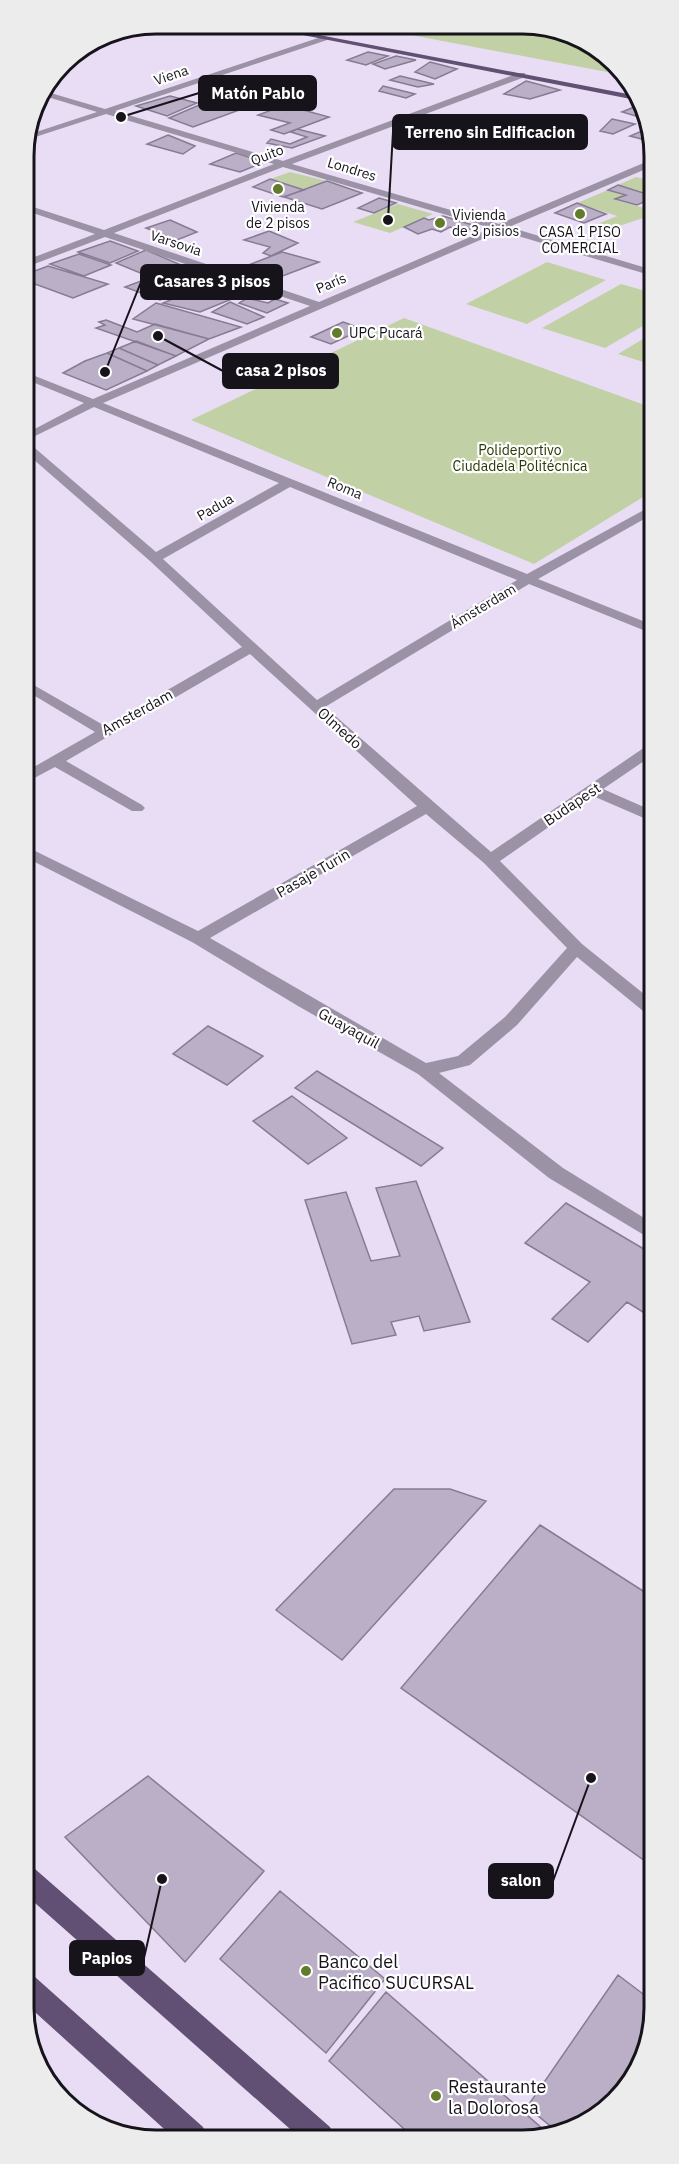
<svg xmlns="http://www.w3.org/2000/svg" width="679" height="2164" font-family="'IBM Plex Sans',sans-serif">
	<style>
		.green { fill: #c1d1a5 }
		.building { fill: #baafc7; stroke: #867b92; stroke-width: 1.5 }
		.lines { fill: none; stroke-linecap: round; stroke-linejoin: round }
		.minor { fill: #9c92a6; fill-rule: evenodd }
		.major { fill: #615073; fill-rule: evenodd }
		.poi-dot { fill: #637b2d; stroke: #fff; stroke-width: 2 }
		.labels { text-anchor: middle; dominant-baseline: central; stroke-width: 4.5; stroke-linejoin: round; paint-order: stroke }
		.far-street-label { font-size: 14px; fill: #17131b; stroke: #fff }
		.far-poi-label { font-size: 14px; fill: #17131b; stroke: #fff }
		.far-park-label { font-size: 14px; fill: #2a3800; stroke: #fff }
		.street-label { font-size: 15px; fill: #17131b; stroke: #fff }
		.near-poi-label { font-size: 18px; fill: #17131b; stroke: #fff; text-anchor: start }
		.rim { fill: none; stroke: #17131b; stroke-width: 3 }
		.leader { fill: none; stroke: #17131b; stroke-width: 2 }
		.callout-dot { fill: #17131b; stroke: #fff; stroke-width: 2 }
		.callout { fill: #17131b; stroke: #17131b; stroke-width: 2 }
		.callout-label { font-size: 16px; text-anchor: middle; font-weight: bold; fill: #fff }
	</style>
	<rect width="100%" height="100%" fill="#e9ddf6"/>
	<path class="green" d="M358,25l191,2 67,36 7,12z
		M290,172l37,9 -23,9 -34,-11z
		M636,177l12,3 5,-3v19l-35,-11z
		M608,190l18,5 -10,5 28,8 -2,1 11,6 -44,14 -14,-4 22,-9 -40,-13z
		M398,204l35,10 -43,19 -37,-11z
		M547,262l59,18 -79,44 -61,-20z
		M621,284l32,9v27l-48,28 -63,-20z
		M404,318l249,90v83l-119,73 -343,-144z
		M653,333v32l-35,-11z"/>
	<path class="building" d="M368,52l20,4 -22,9 -19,-5z
		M396,56l20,4 -31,9 -12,-5z
		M430,62l27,7 -22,10 -20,-7z
		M400,76l34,8 -16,3 -28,-7z
		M526,81l34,9 -30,9 -26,-5z
		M383,86l32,8 -9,4 -27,-7z
		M170,96l27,7 -30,13 -31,-10z
		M220,96l30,10 -57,21 -24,-9z
		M285,105l44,12 -45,17 -13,-4 19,-7 -32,-8z
		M639,105l7,14 -24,-7z
		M612,119l23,5 -22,10 -13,-3z
		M297,129l28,7 -33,12 -25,-5 4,-4 19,5 17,-7 -16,-5z
		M642,131l11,3v8l-23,-6z
		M168,135l27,11 -12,8 -36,-10z
		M236,153l28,9 -24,10 -30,-8z
		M270,179l34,11 -21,7 -30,-10z
		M327,181l35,12 -40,16 -38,-12z
		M618,185l35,11v2l-16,7 -22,-6 11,-4 -18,-5z
		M379,198l17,5 -22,10 -16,-5z
		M577,203l29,11 -22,9 -29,-10z
		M443,216l33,10 -12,6 -14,-5 -9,5 -9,-3 -14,5 -14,-7 20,-9 5,2z
		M170,220l27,12 -20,8 -31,-12z
		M269,231l29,12 -27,13 -8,-3 7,-6 -26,-7z
		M110,241l28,10 -28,12 -32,-11z
		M146,250l35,15 -31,12 -34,-14z
		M282,252l37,10 -39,15 -34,-11z
		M79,254l32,11 -27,11 -34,-12z
		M48,266l60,18 -35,14 -49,-18v-5z
		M181,266l36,12 -57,22 -35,-13z
		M216,281l33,11 -49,20 -37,-9z
		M256,293l8,4 -9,3 13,3 7,-4 13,4 -21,10 -28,-10z
		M230,302l34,15 -17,7 -35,-12z
		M156,303l85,24 -32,12 -76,-20z
		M106,320l31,12 18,-8 54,15 -33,17 -80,-28 9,-3 -6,-3z
		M343,322l20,7 -32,15 -20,-7z
		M136,341l40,15 -18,9 -39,-17z
		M119,348l39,17 -11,6 -40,-18z
		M107,353l40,18 -41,19 -43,-17 22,-12z
		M208,1026l55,30 -36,29 -54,-31z
		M317,1071l126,77 -22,18 -126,-78z
		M292,1096l55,42 -39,26 -55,-43z
		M416,1181l54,141 -46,9 -5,-15 -28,6 5,13 -44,9 -47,-144 41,-8 25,69 29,-5 -24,-68z
		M566,1203l88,52v64l-27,-17 -39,40 -36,-23 38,-37 -65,-39z
		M394,1489h56l36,12 -144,159 -66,-50z
		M540,1525l114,73 1,270 -254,-180z
		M148,1776l116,95 -79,91 -120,-125z
		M280,1891l105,88 -59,74 -106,-94z
		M618,1975l37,28v13l-33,79 -64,37 -31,-25z
		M386,1992l158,138 -5,8 -126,-1 -84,-76z"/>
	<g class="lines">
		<path class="minor" d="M324,36l4,2 -1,2 -212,71 168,50 236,-88h6v4l-233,87 207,60 154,-65v7l-144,61 144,43v6l-152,-45 -398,172 424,171 126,-69v9l-115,65 115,46v9l-124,-50 -204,123 166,145 157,-107 5,-1v11l-50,34 50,22v11l-60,-26 -93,65 82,83 72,58v15l-6,-2 -71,-58 -60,68 -47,40 -31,8 124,95 91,56v17l-105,-63 -131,-104 -120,-68 -106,-64 -167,-85v-11l173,85 219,-125 -167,-152 -184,107 76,44 3,3 -3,3h-10l-77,-44 -30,16v-11l70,-40 -70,-42v-10l80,46 137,-79 -92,-86 -125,-109v-10l4,1 127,109 123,-69 -185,-76 -69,34v-7l59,-31 -59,-24v-7l68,27 217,-93 -205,-69 -81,31v-7l71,-27 -71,-24v-6l80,26 170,-66 -168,-50 -80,26 1,-5 70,-23 -56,-17 3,-4 61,18zM283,167l208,61 -172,74 -205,-69zM290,487l227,93 -200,120 -154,-141zM426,814l58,49 83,85 -62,69 -47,39 -32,7 -216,-125z"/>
		<path class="major" d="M252,25h15l366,70 3,5z
			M26,1866l9,3 295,258 4,10h-35l-273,-242z
			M26,1973l9,4 168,150 4,10h-34l-147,-133z"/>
	</g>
	<g class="poi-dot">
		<circle cx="278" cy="189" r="6"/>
		<circle cx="580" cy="214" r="6"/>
		<circle cx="440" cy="223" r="6"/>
		<circle cx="337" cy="333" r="6"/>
		<circle cx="306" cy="1971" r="6"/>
		<circle cx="436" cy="2096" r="6"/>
	</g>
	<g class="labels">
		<g class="far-street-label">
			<text transform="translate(171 75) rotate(-19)">Viena</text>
			<text transform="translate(267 155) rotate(-21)">Quito</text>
			<text transform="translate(352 169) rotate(17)">Londres</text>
			<text transform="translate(176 243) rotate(18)">Varsovia</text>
			<text transform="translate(331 283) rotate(-23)">París</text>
			<text transform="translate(345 488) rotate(22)">Roma</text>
			<text transform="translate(215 507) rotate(-30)">Padua</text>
			<text transform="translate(483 606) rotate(-31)">Ámsterdam</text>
		</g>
		<g class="far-poi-label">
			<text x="278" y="207">Vivienda<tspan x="278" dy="16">de 2 pisos</tspan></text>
			<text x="452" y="215" text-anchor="start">Vivienda<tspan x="452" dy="16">de 3 pisios</tspan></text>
			<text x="580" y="232">CASA 1 PISO<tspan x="580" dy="16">COMERCIAL</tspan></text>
			<text x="349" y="333" text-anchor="start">UPC Pucará</text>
		</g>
		<g class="far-park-label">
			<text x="520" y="450">Polideportivo<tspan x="520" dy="16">Ciudadela Politécnica</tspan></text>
		</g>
		<g class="street-label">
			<text transform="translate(137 712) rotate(-29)">Amsterdam</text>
			<text transform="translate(340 728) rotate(42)">Olmedo</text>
			<text transform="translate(572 804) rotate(-34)">Budapest</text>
			<text transform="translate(313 873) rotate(-30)">Pasaje Turin</text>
			<text transform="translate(349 1028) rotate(29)">Guayaquil</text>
		</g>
		<g class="near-poi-label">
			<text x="318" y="1961">Banco del<tspan x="318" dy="21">Pacifico SUCURSAL</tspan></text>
			<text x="448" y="2086">Restaurante<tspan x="448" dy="21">la Dolorosa</tspan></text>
		</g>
	</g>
	<path d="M0 0H679V2164H0ZM156 34H522A122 122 0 0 1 644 156V2008A122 122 0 0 1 522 2130H156A122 122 0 0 1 34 2008V156A122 122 0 0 1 156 34Z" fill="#ececed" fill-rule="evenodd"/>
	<path class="rim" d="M156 34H522A122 122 0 0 1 644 156V2008A122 122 0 0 1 522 2130H156A122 122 0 0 1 34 2008V156A122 122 0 0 1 156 34Z"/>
	<path class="leader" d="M121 117L199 93M388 220L393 132M105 372L141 282M158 336L223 371M591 1778L553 1881M162 1879L144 1958"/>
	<g class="callout-dot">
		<circle cx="121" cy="117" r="6"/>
		<circle cx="388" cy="220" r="6"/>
		<circle cx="105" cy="372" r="6"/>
		<circle cx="158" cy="336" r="6"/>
		<circle cx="591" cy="1778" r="6"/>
		<circle cx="162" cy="1879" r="6"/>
	</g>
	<g class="callout">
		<rect x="199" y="76" width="117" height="34" rx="6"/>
		<rect x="393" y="115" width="194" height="34" rx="6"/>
		<rect x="141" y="265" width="141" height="34" rx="6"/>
		<rect x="223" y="354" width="115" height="34" rx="6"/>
		<rect x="489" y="1864" width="64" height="34" rx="6"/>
		<rect x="70" y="1941" width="74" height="34" rx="6"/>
	</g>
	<g class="callout-label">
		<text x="258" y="99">Matón Pablo</text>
		<text x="490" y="138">Terreno sin Edificacion</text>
		<text x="212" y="287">Casares 3 pisos</text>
		<text x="281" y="376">casa 2 pisos</text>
		<text x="521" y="1886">salon</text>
		<text x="107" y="1964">Papios</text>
	</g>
</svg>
